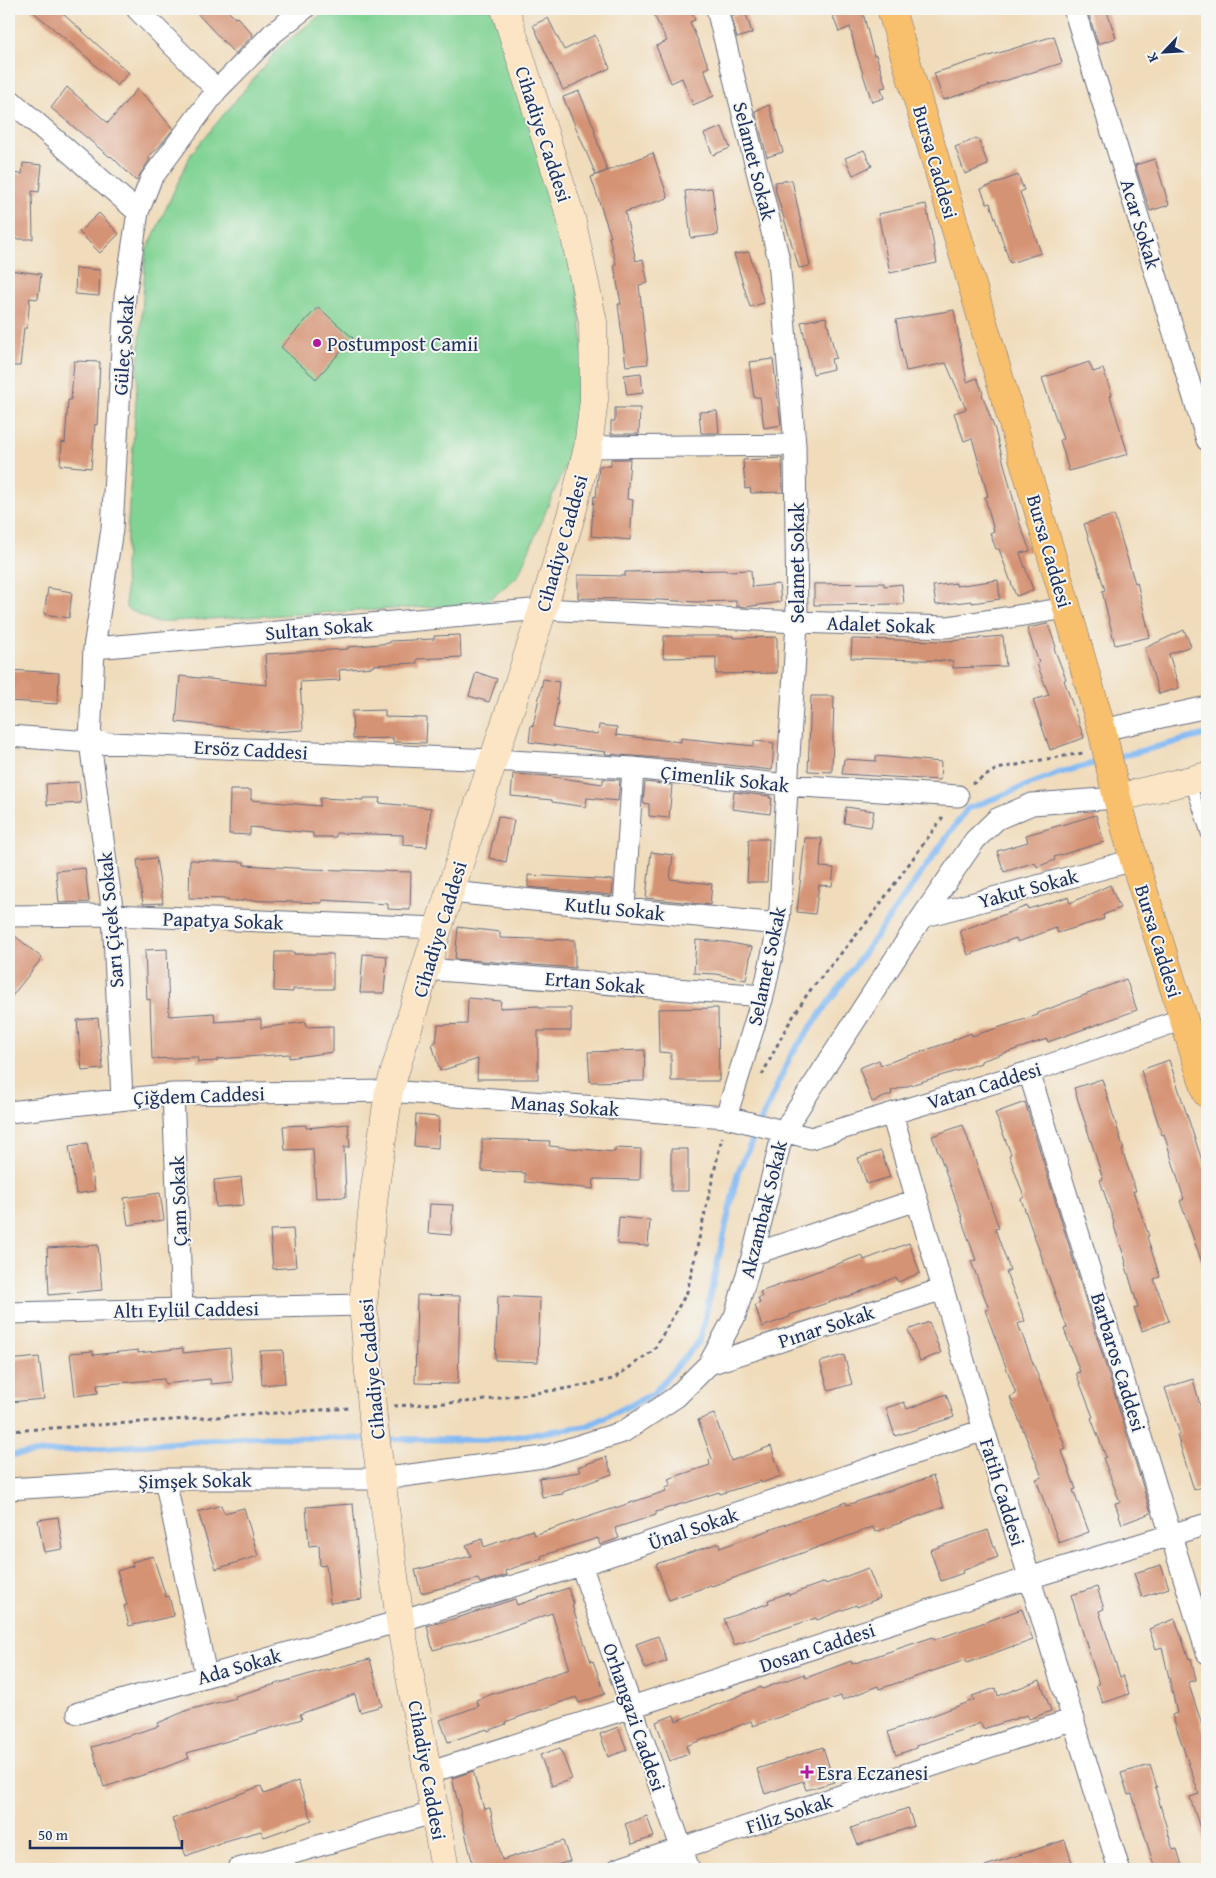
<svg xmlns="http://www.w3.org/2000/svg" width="1216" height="1878" font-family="'Gentium Book Plus',serif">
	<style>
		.green { fill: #81d394; stroke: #4e8179 }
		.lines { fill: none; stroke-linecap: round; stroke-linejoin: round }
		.stream { stroke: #83baf3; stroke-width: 6 }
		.building { fill: #d59375 }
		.lane-casing { stroke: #666b7e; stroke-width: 12 }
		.street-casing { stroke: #666b7e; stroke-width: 23 }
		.secondary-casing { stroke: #666b7e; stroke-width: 29 }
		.primary-casing { stroke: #666b7e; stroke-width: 29 }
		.path { stroke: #666b7e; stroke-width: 3; stroke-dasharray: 4 4; stroke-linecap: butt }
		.lane { stroke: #fff; stroke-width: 10 }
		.street { stroke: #fff; stroke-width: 21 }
		.secondary { stroke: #fce5c4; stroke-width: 28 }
		.primary { stroke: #f8bf6c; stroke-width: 28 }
		.poi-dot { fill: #b5179e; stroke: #f6f6f2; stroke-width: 2 }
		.labels { text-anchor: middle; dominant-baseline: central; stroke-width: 4; stroke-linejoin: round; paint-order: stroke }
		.street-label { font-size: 20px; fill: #1b2f5e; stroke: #f6f6f2 }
		.poi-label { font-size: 20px; fill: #1b2f5e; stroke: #f6f6f2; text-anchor: start }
	</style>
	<rect width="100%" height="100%" fill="#f6f6f2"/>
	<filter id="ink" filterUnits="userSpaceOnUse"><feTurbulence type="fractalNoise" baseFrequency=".02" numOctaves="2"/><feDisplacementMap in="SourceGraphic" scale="10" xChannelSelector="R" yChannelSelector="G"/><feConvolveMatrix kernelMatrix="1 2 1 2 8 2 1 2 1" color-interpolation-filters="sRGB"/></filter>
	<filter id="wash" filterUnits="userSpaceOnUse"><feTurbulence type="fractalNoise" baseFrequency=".0096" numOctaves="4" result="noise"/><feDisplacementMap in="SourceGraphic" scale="20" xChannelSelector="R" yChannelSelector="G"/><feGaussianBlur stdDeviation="1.12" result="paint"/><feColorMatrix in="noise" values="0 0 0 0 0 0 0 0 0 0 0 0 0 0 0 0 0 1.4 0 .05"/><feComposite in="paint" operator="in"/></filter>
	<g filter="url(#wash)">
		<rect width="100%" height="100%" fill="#f0dbba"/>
		<path class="green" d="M328,9h165l83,266 9,93 -9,73 -58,135 -34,28 -329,18 -29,-14 -1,-43 21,-313 45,-98 89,-107z"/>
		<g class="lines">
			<path class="stream" d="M1114,758l93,-24
				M382,1439l111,1 94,-14 66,-32 47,-54 38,-168 53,-117 176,-246 92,-36 43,-12
				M9,1455l245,-18 115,2"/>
		</g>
		<g id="blocks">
			<path class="building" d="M30,9h38l-5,5 66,59 -12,13 -28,-27z
				M193,9h33l9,9 2,-1 16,18 -18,19z
				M651,9h39l5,11 -5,2 19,45 -5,2 10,27 -21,9 -11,-27 -11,5 -15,-37 11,-5z
				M830,9h32l12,47 2,-1 10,32 -5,1 3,10 -12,4 -16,-50 -6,-25 -11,5z
				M1087,9h19l10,29 -18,6z
				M745,11l7,22 -15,5 -6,-22z
				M548,18l16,32 31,-15 15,33 -47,22 -30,-65z
				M1054,36l8,27 -119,37 -9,-27z
				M67,87l41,36 29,-34 11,10 25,30 -14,18 -11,10 2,2 -14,22 -25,-25 -1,1 -59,-49z
				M579,91l16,39 -1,1 13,40 -11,4 -33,-78z
				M769,105l14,47 -16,5 -12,-46z
				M722,127l8,21 -17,7 -9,-21z
				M978,138l10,27 -23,9 -10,-27z
				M864,150l8,16 -19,9 -8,-17z
				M653,153l15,45 -43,14 11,49 7,-2 5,24 -9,2 9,79 -22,2 -8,-62h3l-7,-39 2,-1 -7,-27h2l-20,-60z
				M1155,159l14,46 -19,6 -15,-46z
				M23,163l19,2 -3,27 -7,-1 1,48h-24v-66l13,1z
				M1018,175l6,15 -4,2 21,61 -31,10 -20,-60 -3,1 -6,-15z
				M792,180l18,86 -11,2 -23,-76 -1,-10z
				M712,188l6,47 -27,3 -6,-47z
				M926,204l11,59 -47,10 -12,-59z
				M99,213l20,21 -19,19 -21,-21z
				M749,252l15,51 -14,4 -16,-53z
				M76,268l24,2 -1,26 -24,-2z
				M9,270l32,4 -3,25 -8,-1 -3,30h-3l-4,38h-11z
				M318,307l35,31 -37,41 -35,-32z
				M954,310l13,72 10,-4 6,15 -1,1 13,36 25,94 10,27 -10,2 13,37 -17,6 -17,-47h-3l-6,-16 4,-2 -9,-34 3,-1 -16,-58 -8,3 -10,-28 12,-4 -20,-46 -40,8 -6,-27 -4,-24z
				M826,317l10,41 -5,1 2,10 -20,5 -12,-52z
				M773,359l8,66 -17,3 -4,-31h-6l-5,-35z
				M74,361l26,1 -3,63 -2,-1 -4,44 -31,-3 2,-23 3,1 3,-43h3z
				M1089,362l4,10 10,-3 9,26 -2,1 18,58 -59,17 -9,-31 3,-1 -21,-61z
				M641,373l2,20 -16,2 -3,-20z
				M615,408h25l-1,26h-28v-13h4z
				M717,411l2,22h-18l-2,-21z
				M782,458l1,34 -32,1 -1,-5 -5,1 -2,-29z
				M611,459h19l-3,40 6,1 -3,40 -39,-4 3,-40 2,1 3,-31h12z
				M1114,515l21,68 2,-1 13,55 -35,8 -13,-54 3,-1 -21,-66z
				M726,570v1l25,-1 1,17 27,-3 2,18 -35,5 -10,-1v-5l-41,1 -35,-2 -82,-2v-23l47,1v-4z
				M998,580l2,19 -28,4v-2l-36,4 -3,-19 23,-3v3z
				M884,583v3l18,-2 2,20 -90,1v-21z
				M48,588l24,4 -3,26 -25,-4z
				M1048,624l8,23 -2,1 12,31 -2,1 20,58 -34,12 -17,-50 16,-5 -12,-31 2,-1 -12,-35z
				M1184,630l7,16 -22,8 10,34 -20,6 -14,-46z
				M460,635l1,22 -44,2v4l-44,2v2l-34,3 1,10 -40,2 3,48 -31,2 -96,-10 4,-46 87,9 -2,-31 83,-5v-2l42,-4v-2l44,-2v-3z
				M664,636h69v2l44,-1v36l-61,1v-17l-53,1z
				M1003,636l3,30 -53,2v-7l-102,-3 1,-19 93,2 34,-2v-1z
				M9,670l50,3 -1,31 -49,-3z
				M476,672l21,7 -8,23 -20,-6z
				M543,679l16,3 -2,18 1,1 -5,27 45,6 1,-9 18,2 -1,8 65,7v-4l73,8v-5l20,2 -2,27 -98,-11 -69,-5 1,-2 -77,-10 2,-17 2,1z
				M811,696h23l-2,76 -24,-1z
				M385,710v7l42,1 -1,25 -33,-1v-4l-40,1 -1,-28z
				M876,756l65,6 -1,18 -98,-6 2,-15 32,2z
				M513,774l33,2 57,8v-5l17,1 -2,21 -31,-3 -1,9 -34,-5v-2l-41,-4z
				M79,782l2,21 -34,2 -1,-21z
				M645,782l27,3 -3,33 -20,-2v-12l-6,-1z
				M230,790h21v10l69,6v-8l43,2v-2h17l-1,5 52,5 -4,39 -24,-2v-10l-67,-2v4h-23v-4l-63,-6v8l-21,-1z
				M734,792l36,4 -1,2h3l-2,16 -38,-5z
				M846,807l28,4 -3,16 -27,-4z
				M1096,815l8,27 -50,15 1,3 -18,7 -2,-5 -31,10 -7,-21 31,-9 -2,-7z
				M498,816l16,4 -8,42 -17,-4z
				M805,838h17l-2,29 14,1 -2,18 -13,-1 -4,29 -18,-2z
				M749,839h20l-2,43h-20z
				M651,852l22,3 -3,24 42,5 -2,21 -64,-7z
				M156,858l7,45 -20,1 -6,-44z
				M190,860l54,2v3l66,4 101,3 -1,38 -22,-1v-5l-66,-4v3l-79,-3v1h-16v-2l-38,-1z
				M85,868l4,34 -30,1 -3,-32z
				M528,875l85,5 -1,15 -84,-8z
				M1110,885l10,23 -17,7 1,4 -46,14 -2,-5 -38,14 -2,-4 -48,17 -8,-24 67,-25 1,3 40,-12 2,6z
				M458,927l42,5v6l75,2v28l-120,-9z
				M9,931l33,27 -33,42z
				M696,940l30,2 26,5 -6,33 -30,-6 -22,-1z
				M167,949l2,67 45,-3 1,9 46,-3v9l45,-6v5l27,-1v26l-44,6v-4l-72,5v2l-19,1 -1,-5 -45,2 -2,-60 -3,1 -2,-50z
				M275,952h19v2h39v35h-40v3l-19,-1z
				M363,954l24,2 -3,37h-24z
				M1126,979l11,31 -89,32 -1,-3 -66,22v2l-18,6 -72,22 1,3 -20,8 -13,-34 20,-8 2,5 72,-24v-1l18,-7 1,3 66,-21v-2z
				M468,998l33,3 -1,7 39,-2v2h32v23h-33v48h-61l1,-20 -38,12 -8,-27 4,-2 2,-17 29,-1z
				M718,1008l1,73h-48v-28l-12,-1 -1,-43z
				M98,1018l5,51 -21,2 -5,-51z
				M645,1050l-1,31 -54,1 -2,-30z
				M1169,1060l38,116v94l-2,1 -25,-70 4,-2 -20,-65 -2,1 -21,-65z
				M1102,1079l22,71h-2l14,41h-3l16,45 -2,1 13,40 -6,2 15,42 -27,10 -8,-23 4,-1 -13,-44 1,-1 -13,-39h1l-14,-43 3,-1 -29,-91z
				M1025,1102l126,411 -29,11 -7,-21 5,-1 -17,-44 3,-1 -15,-39 2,-1 -17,-44 4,-1 -16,-43 3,-1 -46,-129 3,-2 -15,-42 2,-1 -16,-41z
				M416,1115l23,2 -1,31 -24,-2z
				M348,1124l2,23h-6l2,50 -30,1 -3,-49 -28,1 -2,-24 23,-1v3z
				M963,1125l36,103 -4,1 15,41 -4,2 19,49 -7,3 48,125 -4,2 14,38 -3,1 16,42 -30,11 -23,-64 6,-2 -32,-80 6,-3 -31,-84 4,-1 -18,-48 5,-1 -14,-39 1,-1 -23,-64 -8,-20z
				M482,1139l68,2 -1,5 66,6v-4l26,1 -1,31 -46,-1 -1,10 -68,-7v-9l-43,-2z
				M87,1143l8,48 -19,3 -7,-48z
				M671,1149h17v42h-17z
				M881,1151l9,26 -23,7 -9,-26z
				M241,1177l3,28 -28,2 -2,-27z
				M160,1193l4,27 -36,5 -4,-27z
				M430,1204l23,1 -2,30 -23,-2z
				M619,1217l31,3 -2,26 -31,-2z
				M293,1229l3,38 -23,2 -3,-39z
				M909,1243l11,30 -22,9 -2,-5 -44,18 -62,20v2l-28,10 -7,-22 5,-2 -2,-5 4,-1 -2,-5 102,-37 2,5z
				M98,1245l4,45 -53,5 -2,-47z
				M417,1295l43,1 -2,88 -43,-1z
				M498,1296l42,2 -2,64 -43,-2z
				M929,1322l12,31 -21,8 -12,-31z
				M183,1348v5l47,-5 3,34 -22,2 -1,-5 -45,5 -1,-5 -67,6 1,8 -23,3 -5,-43 23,-2v4l45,-5v3z
				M283,1350l2,33 -23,2 -2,-34z
				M844,1355l8,29 -23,7 -9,-29z
				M39,1357l5,42 -35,3v-42z
				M1193,1379l14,52v54l-13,5 -17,-55 3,-1 -15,-46z
				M946,1394l8,23 -59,19 -9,-28 18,-6 3,7z
				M714,1414l17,47 40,-15 10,30 -20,7v-2l-41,13 -1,-2 -63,20v3l-41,13 4,10 -19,7 -2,-7 -57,18 1,2 -37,13 2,4 -27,8 -2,-4 -57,14 -6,-23 56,-14 -5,-11 16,-6 2,8 48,-17 2,5 132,-44 -1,-3 6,-2 -3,-7 42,-14 -1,-5 3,-1 -14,-39z
				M606,1457l6,17 -49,18v2l-21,3 -3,-19 41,-6 -2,-5z
				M933,1476l11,31 -69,25 -2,-5 -161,59 -1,-1 -42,15 -13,-36 63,-21 1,5 126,-46 1,3z
				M353,1504l9,95 -32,4 -4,-38 -6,1 -1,-21 -10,1 -3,-39z
				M221,1505l3,8 20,-5 14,48 -42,13 -18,-57z
				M58,1517l5,32 -19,3 -6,-32z
				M988,1530l10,27 -36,14 1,2 -22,8 -11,-31z
				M153,1556l13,41 3,-1 5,20 -45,10 -5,-20 3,-1 -10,-34 16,-5 -1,-4z
				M1161,1565l8,23 -27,9 -8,-24z
				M868,1568l12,30 -23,9 -1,-2 -39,15 -1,-2 -82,27 -10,-26 45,-16 -1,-3 20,-7 1,2 36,-13 1,2z
				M1097,1587l7,22 -5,2 21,66 3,-1 6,18 -26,9 -7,-18 3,-1 -28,-89z
				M568,1588l6,17 -2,1 19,56 2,-1 12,33 -26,9 -3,-6 -71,25 1,2 -18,7 -1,-2 -39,13 -8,-22 39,-14 -3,-6 19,-7 75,-24 -18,-56 -66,23 -53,14 -6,-24 33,-9 55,-18 2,6z
				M1022,1609l11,31 -20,7v-1l-46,17 -1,-3 -87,29 -1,-3 -36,14 -1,-4 -88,30 -2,-5 -65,25 3,8 -19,7 -14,-39 18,-7 2,6 85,-34 1,2 42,-15 2,4 45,-17 1,3 81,-27 1,3z
				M1175,1619l14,40 2,-1 5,22 -8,2 19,58v100l-3,1 -14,-44 9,-3 -27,-79 5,-2 -15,-66 -6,2 -7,-20z
				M658,1636l9,25 -22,8 -9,-25z
				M370,1659l12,47 -22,6 -5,-18 -55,20 2,5 -115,34 2,5 -36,14 -49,15 -12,-40 67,-21 -1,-3 30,-13 48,-12 -1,-2 92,-27 1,1z
				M1040,1680l11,31 -22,8 -2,-4 -44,14 -2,-6 -65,23v2l-20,7 -8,-23 86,-32 -2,-4 24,-8 2,8z
				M618,1727l9,23 -19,7 -8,-23z
				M823,1747l11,35 -28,8 -3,-9 -38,13 -8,-25z
				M560,1748l12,31 -20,7 -12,-31z
				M1150,1765l7,22h-2l18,63 4,-1 6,20h-28l-23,-75 -4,1 -7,-22z
				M473,1771l11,38 6,-1 12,52 61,-19 7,20 -26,8h-70l-22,-91z
				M298,1781l14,39 -48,17 -3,-6 -36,10 -39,15 -14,-37 89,-33 3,8z
				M908,1808l6,18 -56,19 -7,-17z
				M647,1816l7,21 -22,7 -7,-20z
				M1065,1840l9,29h-88l-1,-3z"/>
		</g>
	</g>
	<g filter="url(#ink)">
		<use href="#blocks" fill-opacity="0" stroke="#666b7e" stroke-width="1"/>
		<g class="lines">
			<g class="lane-casing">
				<path id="lane" d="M1190,781l17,54"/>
			</g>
			<g class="street-casing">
				<path id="street" d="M137,9l80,81
					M717,9l62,251 16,185 2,177 -18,302 -16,72 -37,121
					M1074,9l133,431
					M9,99l129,113
					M588,447l207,-2
					M94,648l449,-39 254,13 150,5 120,-19
					M1102,730l105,-23
					M9,736l81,6 402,18 141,8 154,17 171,11
					M450,892l329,32
					M624,908l9,-140
					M9,916l104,-1 325,13
					M922,917l212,-57
					M426,969l337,27
					M1029,1072l178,581
					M173,1094l9,215
					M122,1098l-9,-183 -23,-173 4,-94 18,-119 13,-233 13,-84 13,-33 66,-89 55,-56 32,-25
					M9,1112l164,-18 216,-3 337,26 85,21 218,-66 154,-53
					M892,1114l92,316 135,439
					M753,1254l164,-54
					M9,1313l354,-8
					M709,1364l234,-75
					M165,1479l41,196
					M9,1489l156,-10h216l162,-22 80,-25 53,-35 33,-33 26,-48 18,-62 30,-122 139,-215 53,-77 22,-21 35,-15 85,-6
					M581,1565l108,304
					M78,1713l322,-92 181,-56 403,-135
					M428,1773l601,-195 178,-54
					M238,1869l198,-57
					M618,1869l456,-150"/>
			</g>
			<g class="secondary-casing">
				<path id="secondary" d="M1117,798l90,-22
					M445,1869l-45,-248 -27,-203 -10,-113 11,-111 15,-103 49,-163 105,-319 29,-97 16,-65 6,-47 -1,-78 -22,-104 -66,-209"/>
			</g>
			<g class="primary-casing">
				<path id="primary" d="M891,9l176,599 35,122 15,68 17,62 73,234"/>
			</g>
			<path class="path" d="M972,784l25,-15 44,-9 42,-7
				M762,1075l24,-47 22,-35 59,-71 78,-108
				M394,1406l85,-5 91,-13 43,-9 41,-29 33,-58 35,-155
				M9,1431l341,-23"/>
			<use href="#lane" class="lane"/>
			<use href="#street" class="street"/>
			<use href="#secondary" class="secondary"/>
			<use href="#primary" class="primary"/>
		</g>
	</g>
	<g class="poi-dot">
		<circle cx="317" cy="343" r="5"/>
		<path d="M804.5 1764.5h5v5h5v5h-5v5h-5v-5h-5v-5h5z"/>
	</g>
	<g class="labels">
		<g class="street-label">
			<text transform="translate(544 134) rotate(72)">Cihadiye Caddesi</text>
			<text transform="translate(755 161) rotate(76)">Selamet Sokak</text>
			<text transform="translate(936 162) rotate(74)">Bursa Caddesi</text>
			<text transform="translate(1141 224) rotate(73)">Acar Sokak</text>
			<text transform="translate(123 345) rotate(-86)">Güleç Sokak</text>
			<text transform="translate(561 543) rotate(-74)">Cihadiye Caddesi</text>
			<text transform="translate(1050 551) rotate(74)">Bursa Caddesi</text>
			<text transform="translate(796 563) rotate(-90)">Selamet Sokak</text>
			<text transform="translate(881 624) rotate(2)">Adalet Sokak</text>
			<text transform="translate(319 628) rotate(-5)">Sultan Sokak</text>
			<text transform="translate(251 749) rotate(3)">Ersöz Caddesi</text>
			<text transform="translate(725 778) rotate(6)">Çimenlik Sokak</text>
			<text transform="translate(1028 888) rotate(-15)">Yakut Sokak</text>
			<text transform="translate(615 908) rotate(6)">Kutlu Sokak</text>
			<text transform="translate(110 920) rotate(-95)">Sarı Çiçek Sokak</text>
			<text transform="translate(223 920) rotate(2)">Papatya Sokak</text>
			<text transform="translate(439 929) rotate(-73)">Cihadiye Caddesi</text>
			<text transform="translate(1159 941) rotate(73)">Bursa Caddesi</text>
			<text transform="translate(766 966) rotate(-78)">Selamet Sokak</text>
			<text transform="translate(595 982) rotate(5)">Ertan Sokak</text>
			<text transform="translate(984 1085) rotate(-17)">Vatan Caddesi</text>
			<text transform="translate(199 1095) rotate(-2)">Çiğdem Caddesi</text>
			<text transform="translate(565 1105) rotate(4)">Manaş Sokak</text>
			<text transform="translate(178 1201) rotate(-92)">Çam Sokak</text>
			<text transform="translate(763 1209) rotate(-76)">Akzambak Sokak</text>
			<text transform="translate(186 1309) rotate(-1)">Altı Eylül Caddesi</text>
			<text transform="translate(826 1326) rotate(-18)">Pınar Sokak</text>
			<text transform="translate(1119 1362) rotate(73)">Barbaros Caddesi</text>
			<text transform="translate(371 1369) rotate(-95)">Cihadiye Caddesi</text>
			<text transform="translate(195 1480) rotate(-1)">Şimşek Sokak</text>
			<text transform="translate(1003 1492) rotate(73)">Fatih Caddesi</text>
			<text transform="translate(693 1528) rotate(-19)">Ünal Sokak</text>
			<text transform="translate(817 1647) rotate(-18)">Dosan Caddesi</text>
			<text transform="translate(239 1666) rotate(-16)">Ada Sokak</text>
			<text transform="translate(635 1717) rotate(71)">Orhangazi Caddesi</text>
			<text transform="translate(428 1770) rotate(80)">Cihadiye Caddesi</text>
			<text transform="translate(789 1813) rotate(-18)">Filiz Sokak</text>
		</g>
		<g class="poi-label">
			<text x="327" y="343">Postumpost Camii</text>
			<text x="817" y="1772">Esra Eczanesi</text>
		</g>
	</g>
	<rect width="1216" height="1878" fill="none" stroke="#f6f6f2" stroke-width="30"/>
	<g transform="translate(1164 52) rotate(245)" stroke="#f6f6f2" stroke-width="4" paint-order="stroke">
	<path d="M0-4L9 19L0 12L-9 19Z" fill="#1b2f5e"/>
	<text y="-8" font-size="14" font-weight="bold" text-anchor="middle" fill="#1b2f5e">K</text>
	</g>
	<path d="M30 1840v8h152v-8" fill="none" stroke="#1b2f5e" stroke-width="2.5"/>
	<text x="38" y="1840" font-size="15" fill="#1b2f5e" stroke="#f6f6f2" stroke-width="4" paint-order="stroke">50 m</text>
</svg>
